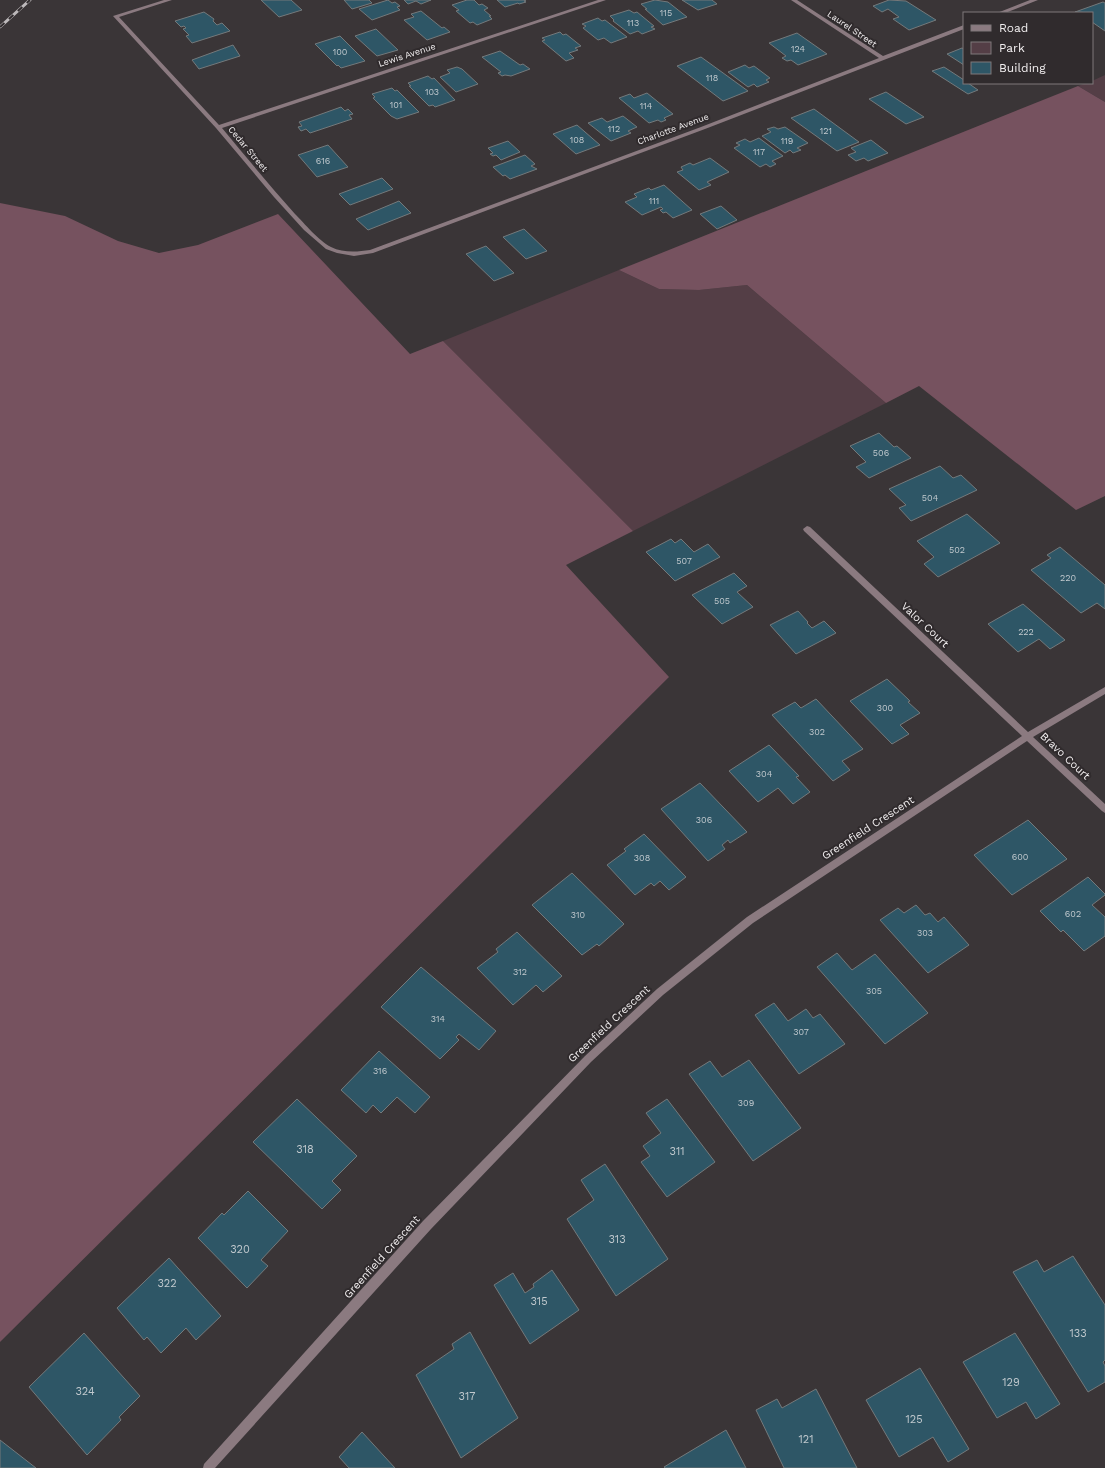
<svg xmlns="http://www.w3.org/2000/svg" width="1105" height="1468" font-family="'Work Sans',sans-serif">
	<style>
		.green { fill: #543e46 }
		.forest { fill: #76525f }
		.building { fill: #2e5666; stroke: #74797b }
		.lines { fill: none; stroke-linecap: round; stroke-linejoin: round }
		.street { fill: #8b7a80; fill-rule: evenodd }
		.rail-casing { stroke: #bdb9bb; stroke-width: 3 }
		.rail { stroke: #302b2d; stroke-width: 2; stroke-dasharray: 6; stroke-linecap: butt }
		.labels { text-anchor: middle; dominant-baseline: central; stroke-width: 4; stroke-linejoin: round; paint-order: stroke }
		.number-label { font-size: 9px; fill: #c1c9ce }
		.far-street-label { font-size: 9px; fill: #f2eff0; stroke: #302b2d }
		.street-label { font-size: 11px; fill: #f2eff0; stroke: #302b2d }
		.near-number-label { font-size: 11px; fill: #c1c9ce }
	</style>
	<rect width="100%" height="100%" fill="#3a3537"/>
	<path class="green" d="M1105,75v27l-27,-16 8,-3h6v-2z
		M619,270l40,19 40,1 48,-5 139,118 -253,128 -190,-190z"/>
	<path class="forest" d="M1078,86l27,16v394l-29,14 -157,-124 -33,17 -139,-118 -48,5 -40,-1 -40,-19z
		M0,203l65,13 53,25 41,12 39,-8 80,-31 132,140 33,-13 190,190 -67,34 103,112 -669,665z"/>
	<path class="building" d="M261,0h30l11,10 -23,7z
		M344,0h25l3,3 -20,6z
		M388,0l4,3 3,-1 5,4 -3,1 3,3 -28,10 -13,-11z
		M404,0h27l-10,4 -5,-3 -8,3z
		M467,0h7l5,5 3,-1 6,4 -4,2 7,6h-2l3,3 -15,6 -4,-3 -3,1 -14,-12 3,-1 -7,-5z
		M497,0h29l-2,1 2,1 -7,2 -1,-1 -13,4z
		M655,0l13,2 19,15 -24,8 -18,-16h2l-6,-5z
		M682,0h30l5,4 -19,6z
		M889,0l17,1 30,19 -27,10 -16,-11 6,-2 -11,-8 -6,3 -9,-6z
		M1103,2l2,1v28l-13,-9v-9l-17,-1z
		M629,10l5,3 3,-1 17,14 -3,1 4,2 -13,5 -4,-3 -8,3 -17,-13 1,-1 -4,-4z
		M421,11l21,17 2,-1 6,5 -23,8 -23,-20 10,-3 -3,-3z
		M204,12l10,7 -1,2 4,4 5,-2 8,8 -38,12 -6,-7 3,-1 -6,-6 3,-1 -2,-2 -3,1 -6,-6z
		M598,18l4,3 3,-1 22,17 -16,6 -7,-5 -6,2 -15,-12 3,-2 -4,-2z
		M376,29l22,21 -21,6 -22,-20z
		M560,32l3,3 3,-1 15,12 -6,2 3,2 -9,3 5,5 -8,3 -24,-20 3,-1 -3,-2z
		M797,33l30,21 -29,11 -7,-5 -4,1 -5,-3 4,-2 -17,-13z
		M340,36l25,25 -24,7 -3,-3 -1,1 -22,-22z
		M233,45l7,11 -41,13 -7,-9z
		M962,48l2,1v16l-17,-11z
		M500,51l20,14 3,-1 7,5 -19,7 -6,-1 -3,1 -4,-3 3,-1 -19,-15z
		M701,57l47,34 -25,10 -46,-35z
		M745,65l4,3 5,-2 16,12 -4,2 3,2 -12,5 -3,-3 -6,3 -20,-15z
		M457,67l5,2 16,15 -22,8 -16,-15 10,-4 -3,-3z
		M944,67l20,13v3h4l10,7 -10,4 -36,-23z
		M428,76l4,3 2,-1 21,22 -20,7 -2,-2 -4,1 -20,-20h2l-3,-3z
		M392,88l3,3 2,-1 22,22 -22,7 -6,-3 -18,-18 2,-1 -3,-3z
		M886,92l38,25 -18,7 -37,-25z
		M647,93l26,21 -9,4 2,2 -5,2 -3,-2 -9,3 -30,-25 11,-4 4,4z
		M341,107l4,4 3,-2 5,5 -4,1 3,4 -42,14 -4,-4 -5,2 -3,-4 4,-1 -3,-4z
		M814,109l45,33 -22,9 -46,-33z
		M623,116l14,11 -9,4 3,2 -20,8 -23,-18 14,-5 5,4z
		M577,125l23,20 -24,9 -23,-20z
		M774,127l4,2 7,-2 23,16 -11,5 4,2 -8,3 -3,-3 -5,3 -23,-17 9,-4 -4,-3z
		M759,138l24,18 -11,5 4,3 -6,3 -4,-3 -6,3 -26,-19 6,-3 -4,-2 9,-4 5,3z
		M871,140l17,13 -20,8 -4,-3 -8,3 -8,-6 8,-3 -5,-4z
		M508,141l12,11 -19,8 -5,-5 -3,1 -3,-2 3,-1 -5,-5z
		M328,145l20,22 -31,10 -19,-22z
		M525,155l10,9 -4,2 6,3 -27,10 -5,-4 -2,1 -10,-9z
		M710,158l19,14 -22,10 4,3 -12,5 -22,-18 6,-2 -2,-3 9,-4 3,2z
		M382,178l11,11 -43,16 -11,-11z
		M664,185l28,25 -19,8 -7,-6 -3,1 -3,-3 3,-1 -2,-2 -19,8 -17,-13 12,-5 -3,-3 15,-6 2,2z
		M399,201l12,12 -43,17 -12,-11z
		M721,206l16,14 -20,9 -17,-15z
		M524,229l23,22 -21,8 -23,-22z
		M486,246l28,27 -20,8 -28,-27z
		M879,433l15,14 3,-1 14,12 -42,20 -13,-11 10,-5 -16,-16z
		M940,466l13,12 8,-3 16,15 -66,31 -12,-13 7,-3 -17,-16z
		M967,514l33,29 -62,34 -14,-13 10,-7 -17,-16z
		M671,539l4,4 6,-4 13,13 14,-8 12,13 -45,24 -29,-29z
		M1060,547l45,38v24l-8,-6 -16,10 -50,-43 20,-12 -4,-3z
		M734,573l13,13 -10,6 16,15 -31,17 -30,-29z
		M1023,604l42,36 -15,9 -11,-10 -21,13 -30,-28z
		M798,611l10,11 -1,1 5,5 12,-7 12,12 -40,21 -26,-29z
		M887,679l23,22 -2,1 12,11 -20,12 9,9 -17,10 -42,-43z
		M816,699l47,50 -21,12 8,9 -17,11 -61,-66 23,-13 6,6z
		M769,745l30,31 -3,1 14,15 -17,12 -15,-16 -20,14 -29,-31z
		M700,783l47,49 -17,11 -2,-3 -6,5 3,4 -17,12 -47,-52z
		M1028,820l39,39 -55,36 -38,-40z
		M644,834l42,43 -17,13 -9,-9 -6,5 -3,-3 -16,12 -28,-30 19,-14 -2,-2z
		M572,873l52,51 -25,22 -2,-2 -15,11 -50,-50z
		M1088,877l17,17v1l-13,10 13,12v19l-21,15 -21,-21 -2,2 -21,-21z
		M916,905l9,10 5,-2 8,9 6,-5 25,28 -41,28 -48,-53 18,-12 6,5z
		M517,932l45,44 -19,16 -7,-7 -23,20 -36,-37 21,-16 -2,-3z
		M837,953l15,17 23,-16 53,59 -43,31 -68,-77z
		M421,967l75,64 -17,19 -20,-16 -3,3 3,3 -19,19 -59,-52z
		M774,1003l14,18 18,-12 7,9 7,-4 25,30 -46,30 -44,-59z
		M379,1051l51,46 -15,16 -18,-16 -16,16 -8,-8 -7,8 -25,-23z
		M749,1060l52,68 -48,33 -64,-87 21,-13 12,16z
		M297,1099l60,57 -25,25 9,9 -19,19 -69,-67z
		M667,1099l48,63 -48,35 -26,-35 9,-6 -7,-10 18,-13 -15,-20z
		M605,1164l63,95 -52,37 -49,-77 27,-19 -13,-20z
		M248,1191l40,40 -27,29 7,6 -21,22 -49,-50 24,-25 2,2z
		M1073,1256l32,49v55l-2,2 2,4v16l-17,10 -75,-120 24,-12 7,12z
		M169,1258l52,58 -25,24 -10,-12 -25,25 -14,-16 -3,3 -27,-32z
		M552,1270l27,40 -49,34 -36,-59 19,-12 12,20 9,-6 -1,-3z
		M470,1332l48,86 -57,40 -45,-83 38,-26 -2,-5z
		M84,1333l56,63 -21,21 2,3 -34,35 -58,-68z
		M1015,1333l45,71 -24,15 -10,-17 -29,16 -34,-56z
		M920,1368l49,81 -21,13 -15,-25 -34,20 -33,-57z
		M816,1389l41,79h-73l-28,-58 21,-11 5,9z
		M726,1430l20,38h-81l-1,-1z
		M362,1432l33,36h-46l-10,-11z
		M0,1440l36,28h-36z"/>
	<g class="lines">
		<path class="street" d="M164,0h8l-53,17 100,108 379,-125h8l-384,128c24,29 48,58 73,86 9,9 24,27 36,33 12,6 26,5 39,3l331,-123 178,-69 -88,-58h6l86,56 81,-31v4l-259,100 -332,124 -19,3 -17,-3 -11,-4 -22,-19 -30,-33 -58,-69 -103,-112z
			M1030,0h8l-33,13h-8z
			M807,526l3,1 218,205 77,-45v7l-72,43 72,67v9l-3,-2 -75,-70 -274,182 -90,72 -72,67 -160,167 -216,239h-12l1,-4 219,-243 162,-165 72,-67 90,-72 275,-181 -218,-205 -1,-2z"/>
		<g class="rail-casing">
			<path id="rail" d="M0,27l30,-27"/>
		</g>
		<use href="#rail" class="rail"/>
	</g>
	<g class="labels">
		<g class="number-label">
			<text x="666" y="13">115</text>
			<text x="633" y="23">113</text>
			<text x="798" y="49">124</text>
			<text x="340" y="52">100</text>
			<text x="712" y="78">118</text>
			<text x="432" y="92">103</text>
			<text x="396" y="105">101</text>
			<text x="646" y="106">114</text>
			<text x="614" y="129">112</text>
			<text x="826" y="131">121</text>
			<text x="577" y="140">108</text>
			<text x="787" y="141">119</text>
			<text x="759" y="152">117</text>
			<text x="323" y="161">616</text>
			<text x="654" y="201">111</text>
			<text x="881" y="453">506</text>
			<text x="930" y="498">504</text>
			<text x="957" y="550">502</text>
			<text x="684" y="561">507</text>
			<text x="1068" y="578">220</text>
			<text x="722" y="601">505</text>
			<text x="1026" y="632">222</text>
			<text x="885" y="708">300</text>
			<text x="817" y="732">302</text>
			<text x="764" y="774">304</text>
			<text x="704" y="820">306</text>
			<text x="1020" y="857">600</text>
			<text x="642" y="858">308</text>
			<text x="1073" y="914">602</text>
			<text x="578" y="915">310</text>
			<text x="925" y="933">303</text>
			<text x="520" y="972">312</text>
			<text x="874" y="991">305</text>
			<text x="438" y="1019">314</text>
			<text x="801" y="1032">307</text>
			<text x="380" y="1071">316</text>
			<text x="746" y="1103">309</text>
		</g>
		<g class="far-street-label">
			<text transform="translate(852 29) rotate(34)">Laurel Street</text>
			<text transform="translate(407 55) rotate(-18)">Lewis Avenue</text>
			<text transform="translate(673 129) rotate(-20)">Charlotte Avenue</text>
			<text transform="translate(248 149) rotate(50)">Cedar Street</text>
		</g>
		<g class="street-label">
			<text transform="translate(925 625) rotate(43)">Valor Court</text>
			<text transform="translate(1065 756) rotate(43)">Bravo Court</text>
			<text transform="translate(868 828) rotate(-33)">Greenfield Crescent</text>
			<text transform="translate(609 1024) rotate(-43)">Greenfield Crescent</text>
			<text transform="translate(382 1257) rotate(-48)">Greenfield Crescent</text>
		</g>
		<g class="near-number-label">
			<text x="305" y="1149">318</text>
			<text x="677" y="1151">311</text>
			<text x="617" y="1239">313</text>
			<text x="240" y="1249">320</text>
			<text x="167" y="1283">322</text>
			<text x="539" y="1301">315</text>
			<text x="1078" y="1333">133</text>
			<text x="1011" y="1382">129</text>
			<text x="85" y="1391">324</text>
			<text x="467" y="1396">317</text>
			<text x="914" y="1419">125</text>
			<text x="806" y="1439">121</text>
		</g>
	</g>
	<rect x="963" y="12" width="130" height="72" fill="#302b2d" stroke="#7e797b"/>
	<rect x="971" y="25" width="20" height="6" fill="#8b7a80" stroke="#7e797b"/>
	<text x="999" y="32" font-size="12" fill="#f2eff0">Road</text>
	<rect x="971" y="42" width="20" height="12" fill="#543e46" stroke="#7e797b"/>
	<text x="999" y="52" font-size="12" fill="#f2eff0">Park</text>
	<rect x="971" y="62" width="20" height="12" fill="#2e5666" stroke="#7e797b"/>
	<text x="999" y="72" font-size="12" fill="#f2eff0">Building</text>
</svg>
